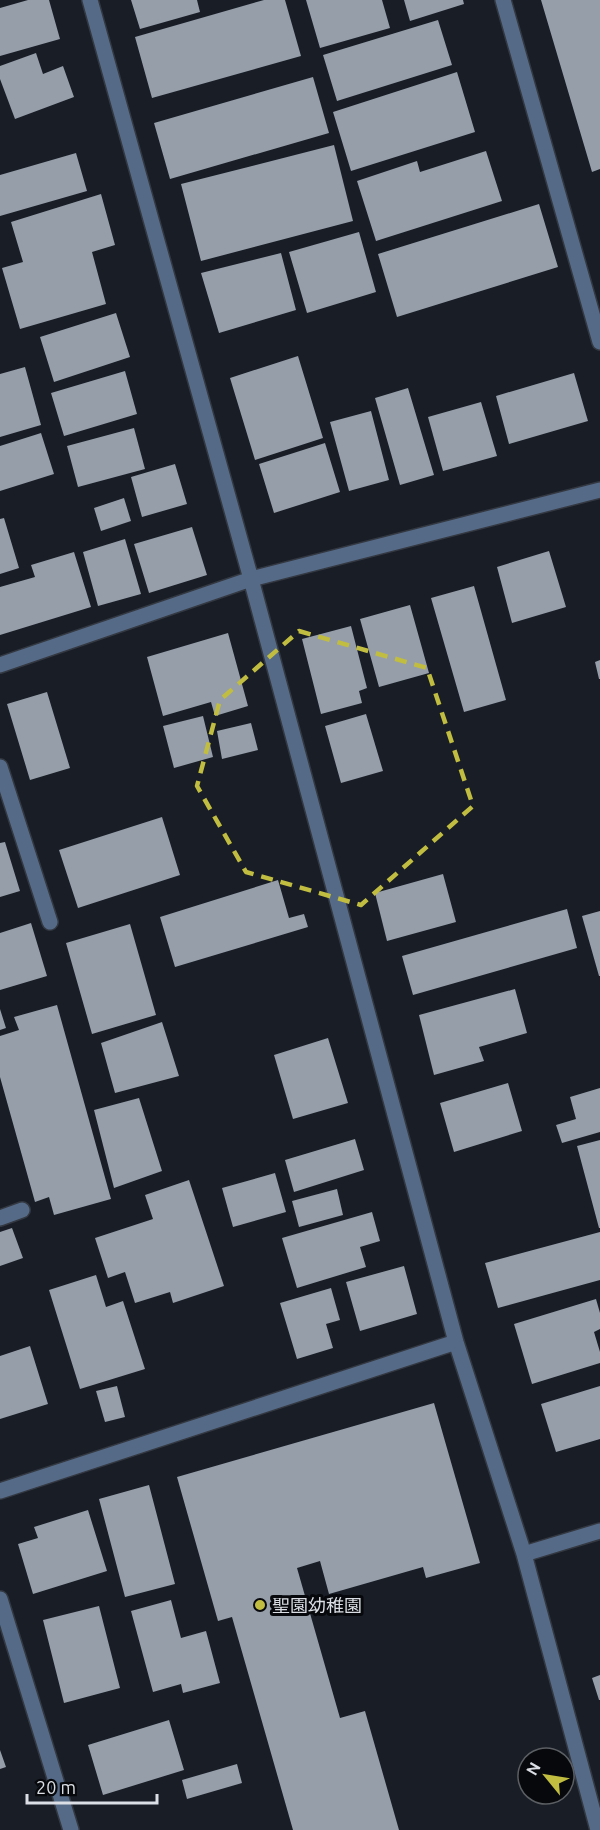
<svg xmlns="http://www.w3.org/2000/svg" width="600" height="1830" font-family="Ubuntu,'Noto Sans JP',sans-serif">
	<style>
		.building { fill: #969ea9 }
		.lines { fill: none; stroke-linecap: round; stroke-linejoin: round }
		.minor-casing { stroke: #333841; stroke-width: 18 }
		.minor { stroke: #556a87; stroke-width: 15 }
		.marked { fill: none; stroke: #c1bd40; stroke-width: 4.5; stroke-dasharray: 12 8; stroke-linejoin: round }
		.poi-dot { fill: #c1bd40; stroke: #06080b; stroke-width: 2 }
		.labels { text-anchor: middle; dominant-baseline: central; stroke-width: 6; stroke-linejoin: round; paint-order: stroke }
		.poi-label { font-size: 18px; fill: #dbdfe5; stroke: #06080b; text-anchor: start }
	</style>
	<rect width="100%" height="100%" fill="#181d26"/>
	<path class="building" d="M28,0h21l11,39 -60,17v-48z
		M131,0h66l3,12 -60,17z
		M264,0h21l16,56 -149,42 -17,-61z
		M306,0h76l8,28 -70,20z
		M404,0h59l1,4 -54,17z
		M541,0h59v169l-8,3z
		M438,20l14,45 -115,36 -14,-46z
		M36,53l7,21 20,-8 11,31 -59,22 -15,-40v-13z
		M457,72l18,60 -124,39 -18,-59z
		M313,77l16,56 -159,46 -16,-56z
		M334,145l19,76 -152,40 -20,-77z
		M486,151l16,50 -126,40 -19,-60 60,-20 3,11z
		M76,153l11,38 -87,25v-41z
		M101,194l14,51 -23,7 14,52 -86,25 -18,-61 21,-6 -12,-40z
		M539,204l19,63 -161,50 -19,-63z
		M359,232l17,60 -69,21 -18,-61z
		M281,253l15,57 -77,23 -18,-60z
		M116,313l14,44 -76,25 -14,-45z
		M298,356l25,82 -68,22 -25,-82z
		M25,367l16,58 -41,12v-63z
		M125,371l12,43 -73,22 -13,-43z
		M574,373l14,48 -79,23 -13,-48z
		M408,388l26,87 -34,10 -25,-87z
		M481,402l16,54 -54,15 -15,-54z
		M371,411l18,69 -40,11 -19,-69z
		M134,428l11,41 -67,18 -11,-41z
		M41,433l13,41 -54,17v-45z
		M325,443l15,49 -66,21 -15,-49z
		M175,464l12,40 -45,13 -11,-40z
		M124,498l7,23 -30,10 -7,-23z
		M4,518l15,50 -19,6v-55z
		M192,527l15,48 -58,18 -15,-49z
		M125,539l16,55 -43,12 -15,-54z
		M549,551l17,56 -54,16 -15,-56z
		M74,552l17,55 -91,28v-48l35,-10 -4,-12z
		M474,586l32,114 -42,12 -33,-114z
		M410,605l19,68 -50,14 -19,-68z
		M351,626l16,62 -8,3 3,12 -41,11 -19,-75z
		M228,633l20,73 -33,10 -4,-14 -48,14 -16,-59z
		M600,660v19h-1l-4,-17z
		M47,692l23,76 -40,12 -23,-76z
		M366,714l17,57 -42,12 -16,-57z
		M203,716l10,41 -39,11 -11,-42z
		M251,723l7,27 -36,9 -5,-28z
		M162,817l18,58 -102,33 -19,-58z
		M5,842l15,49 -20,6v-54z
		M443,874l13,48 -69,19 -12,-48z
		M278,880l11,38 15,-4 4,13 -133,40 -15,-50z
		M567,909l10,39 -164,47 -11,-39z
		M600,911v65h-1l-17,-60z
		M31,923l16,53 -47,14v-57z
		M130,924l26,91 -64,19 -26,-91z
		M515,989l12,44 -48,14 5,14 -50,14 -15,-60z
		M57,1005l54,194 -57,16 -5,-18 -14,5 -35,-125v-41l19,-6 -5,-13z
		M0,1009l6,19 -6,2z
		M162,1022l17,54 -64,17 -14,-50z
		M328,1038l20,65 -55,16 -19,-64z
		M508,1083l14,48 -68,21 -14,-49z
		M600,1088v44l-38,11 -6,-18 20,-6 -6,-22z
		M139,1098l23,73 -48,17 -20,-78z
		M355,1139l9,31 -70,22 -9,-32z
		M600,1140v88h-1l-22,-82z
		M275,1173l11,39 -53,15 -11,-39z
		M189,1180l35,106 -51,17 -3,-11 -35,11 -10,-31 -17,6 -13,-40 58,-19 -8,-24z
		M337,1189l6,26 -44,12 -7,-26z
		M372,1212l8,29 -20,6 6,20 -69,21 -15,-50z
		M12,1228l11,30 -23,8v-34z
		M600,1232v48l-102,28 -13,-45z
		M404,1266l13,48 -57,17 -14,-49z
		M96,1275l10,32 17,-6 22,68 -65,20 -31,-99z
		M331,1288l9,32 -14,4 7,24 -36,11 -17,-56z
		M596,1299l4,14v16l-6,3 6,20v11l-68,21 -18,-60z
		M30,1346l18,58 -48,15v-63z
		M117,1386l8,31 -20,5 -9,-31z
		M600,1386v53l-44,13 -15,-48z
		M434,1403l46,160 -54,15 -3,-11 -94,27 -9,-33 -23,7 43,150 25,-7 34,119h-106l-61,-213 -14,4 -41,-144z
		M149,1485l26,99 -50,13 -26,-98z
		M88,1510l19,61 -74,23 -15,-50 20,-6 -4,-11z
		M171,1600l10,38 25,-7 14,52 -37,10 -2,-9 -28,8 -22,-81z
		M99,1606l21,82 -56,15 -21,-83z
		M600,1675v25h-1l-7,-22z
		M169,1720l15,50 -81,25 -15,-50z
		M0,1750l6,17 -6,2z
		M237,1764l5,19 -55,16 -5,-19z"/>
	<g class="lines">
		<g class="minor-casing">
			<path id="minor" d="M90,0l161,579 205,763 68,212 74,276
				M503,0l97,342
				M0,665l251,-86 349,-89
				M0,767l50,155
				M0,1218l22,-8
				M0,1491l456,-149
				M524,1554l76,-23
				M0,1599l71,231"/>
		</g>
		<use href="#minor" class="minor"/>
	</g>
	<path class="marked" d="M299,631l128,37 46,138 -112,99 -115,-33 -49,-86 23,-86z"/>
	<circle class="poi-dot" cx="260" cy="1605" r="6"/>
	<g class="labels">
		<g class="poi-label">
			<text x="272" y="1605">聖園幼稚園</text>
		</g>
	</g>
	<g transform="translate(546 1776) rotate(300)"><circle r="28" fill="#06080b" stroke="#5b5e62" stroke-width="1.5"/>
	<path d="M0-4.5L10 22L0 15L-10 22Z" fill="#c1bd40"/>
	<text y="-9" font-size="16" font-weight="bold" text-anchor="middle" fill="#dbdfe5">N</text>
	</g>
	<path d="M27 1794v9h130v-9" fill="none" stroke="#dbdfe5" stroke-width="3"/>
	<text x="36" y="1794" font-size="18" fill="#dbdfe5" stroke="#06080b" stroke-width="4.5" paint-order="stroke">20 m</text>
</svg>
